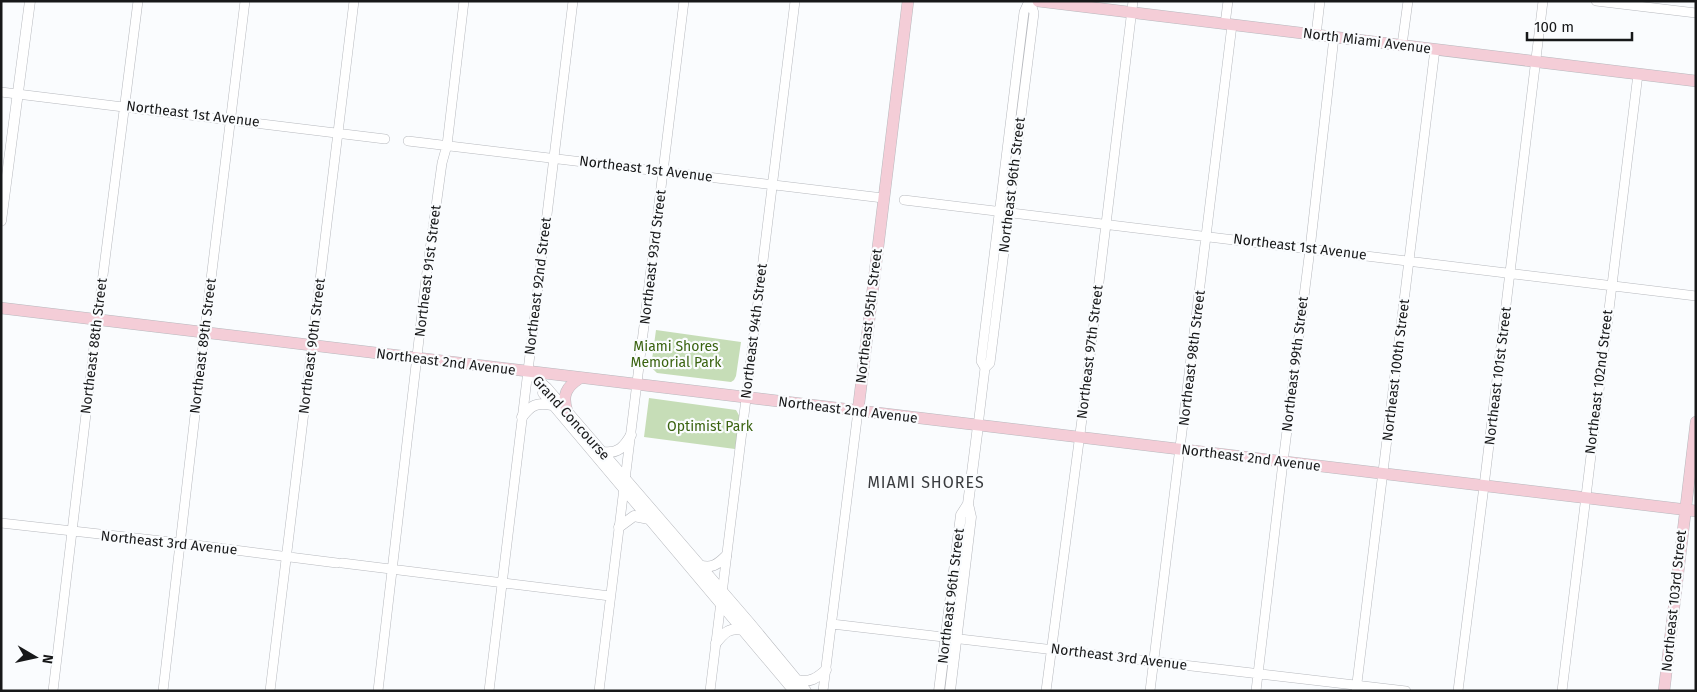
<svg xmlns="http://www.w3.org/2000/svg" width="1697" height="692" font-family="'Fira Sans',sans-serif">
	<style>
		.green { fill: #c6ddb7 }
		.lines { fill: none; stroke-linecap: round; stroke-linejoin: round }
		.minor-casing { stroke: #b7b9be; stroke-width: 10 }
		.tertiary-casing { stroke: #b7b9be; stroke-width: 11 }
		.secondary-casing { stroke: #b7b9be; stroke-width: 12 }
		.minor { stroke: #fff; stroke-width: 9 }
		.tertiary { stroke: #fff; stroke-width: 10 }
		.secondary { stroke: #f4cdd7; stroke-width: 11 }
		.labels { text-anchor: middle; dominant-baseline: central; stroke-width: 4.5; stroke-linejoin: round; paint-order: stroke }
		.street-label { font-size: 14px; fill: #171819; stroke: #fafcfe }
		.park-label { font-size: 14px; fill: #3a6310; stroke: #fafcfe }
		.quarter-label { font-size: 16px; letter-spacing: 1px; fill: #3a3c3f; stroke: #fafcfe }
	</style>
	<rect width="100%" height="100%" fill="#fafcfe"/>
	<path class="green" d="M656,330l85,12 -5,34 -2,4 -3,2 -74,-9 -6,-6z
		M649,398l87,12 4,7 -5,32 -91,-12z"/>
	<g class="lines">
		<g class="minor-casing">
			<path id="minor" d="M1596,1l100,12
				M1225,24l3,-23
				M1316,35l4,-34
				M1402,45l6,-44
				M1,92l384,47
				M408,141l475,57
				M904,200l792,96
				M985,368l-4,-7 43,-349 5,-11
				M978,426l7,-58 5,-5 44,-350 -4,-12
				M1,523l179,20 157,20
				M342,563l268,33
				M832,624l574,67
				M53,691l43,-361 42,-329
				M163,691l43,-371 39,-319
				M270,691l84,-690
				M378,691l48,-412 16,-116 5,-18 17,-144
				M489,691l84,-690
				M599,691l85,-690
				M710,691l85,-690
				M823,691l35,-280
				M1046,691l41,-310 46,-380
				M1150,691l82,-666
				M1256,691l27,-229 27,-213 24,-212
				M1356,691l79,-642
				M1458,691l26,-205 59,-485
				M1562,691l76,-617"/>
		</g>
		<g class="tertiary-casing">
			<path id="tertiary" d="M1,221l29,-220
				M528,372l19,16 202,234 57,69
				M543,393l251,298
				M522,417c9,-12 15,-15 30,-12
				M603,452c15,2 21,-5 28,-17
				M619,527l15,-11 15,3
				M699,565c12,4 18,0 27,-9
				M716,643c8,-10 13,-16 27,-13
				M798,680c12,3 19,-2 28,-10
				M939,691l22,-176 7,-11
				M950,691l21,-174 -3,-13 10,-78"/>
		</g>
		<g class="secondary-casing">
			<path id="secondary" d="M1038,1l658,80
				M1,308l1695,203
				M567,411c-5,-16 -1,-24 13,-33
				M858,411l50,-410
				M1664,691l32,-269"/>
		</g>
		<use href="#minor" class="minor"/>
		<use href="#tertiary" class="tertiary"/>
		<use href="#secondary" class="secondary"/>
	</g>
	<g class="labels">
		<g class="street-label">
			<text transform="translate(1367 41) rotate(7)">North Miami Avenue</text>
			<text transform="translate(193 114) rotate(7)">Northeast 1st Avenue</text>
			<text transform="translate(646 169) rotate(7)">Northeast 1st Avenue</text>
			<text transform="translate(1012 185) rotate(-83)">Northeast 96th Street</text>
			<text transform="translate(1300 247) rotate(7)">Northeast 1st Avenue</text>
			<text transform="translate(653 257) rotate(-83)">Northeast 93rd Street</text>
			<text transform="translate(428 271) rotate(-83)">Northeast 91st Street</text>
			<text transform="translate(538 286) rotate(-83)">Northeast 92nd Street</text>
			<text transform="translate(869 316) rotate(-83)">Northeast 95th Street</text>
			<text transform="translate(754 331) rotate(-83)">Northeast 94th Street</text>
			<text transform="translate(94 346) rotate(-83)">Northeast 88th Street</text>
			<text transform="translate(203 346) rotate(-83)">Northeast 89th Street</text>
			<text transform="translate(312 346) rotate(-83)">Northeast 90th Street</text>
			<text transform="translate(1090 352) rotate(-83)">Northeast 97th Street</text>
			<text transform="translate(1192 358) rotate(-83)">Northeast 98th Street</text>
			<text transform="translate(446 362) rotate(7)">Northeast 2nd Avenue</text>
			<text transform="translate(1295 364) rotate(-83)">Northeast 99th Street</text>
			<text transform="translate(1396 370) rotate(-83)">Northeast 100th Street</text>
			<text transform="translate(1498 376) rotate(-83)">Northeast 101st Street</text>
			<text transform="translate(1599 382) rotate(-83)">Northeast 102nd Street</text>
			<text transform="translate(848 410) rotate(7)">Northeast 2nd Avenue</text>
			<text transform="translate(571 418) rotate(48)">Grand Concourse</text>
			<text transform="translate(1251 458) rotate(7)">Northeast 2nd Avenue</text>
			<text transform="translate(169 543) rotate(6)">Northeast 3rd Avenue</text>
			<text transform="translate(951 596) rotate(-83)">Northeast 96th Street</text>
			<text transform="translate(1674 601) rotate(-84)">Northeast 103rd Street</text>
			<text transform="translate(1119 657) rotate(7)">Northeast 3rd Avenue</text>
		</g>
		<g class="park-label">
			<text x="676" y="346">Miami Shores<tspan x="676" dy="16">Memorial Park</tspan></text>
			<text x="710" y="426">Optimist Park</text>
		</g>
		<g class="quarter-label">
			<text x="926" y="482">MIAMI SHORES</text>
		</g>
	</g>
	<rect width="1697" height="692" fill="none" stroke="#171819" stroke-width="5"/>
	<g transform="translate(35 657) rotate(99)" stroke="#fafcfe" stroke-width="4" paint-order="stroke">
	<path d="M0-4L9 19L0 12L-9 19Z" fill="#171819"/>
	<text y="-8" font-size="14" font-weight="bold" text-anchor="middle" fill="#171819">N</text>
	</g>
	<path d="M1527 32v8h105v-8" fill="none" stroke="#171819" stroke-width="2.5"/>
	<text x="1534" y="32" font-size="15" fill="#171819" stroke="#fafcfe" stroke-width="4" paint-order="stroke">100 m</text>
</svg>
